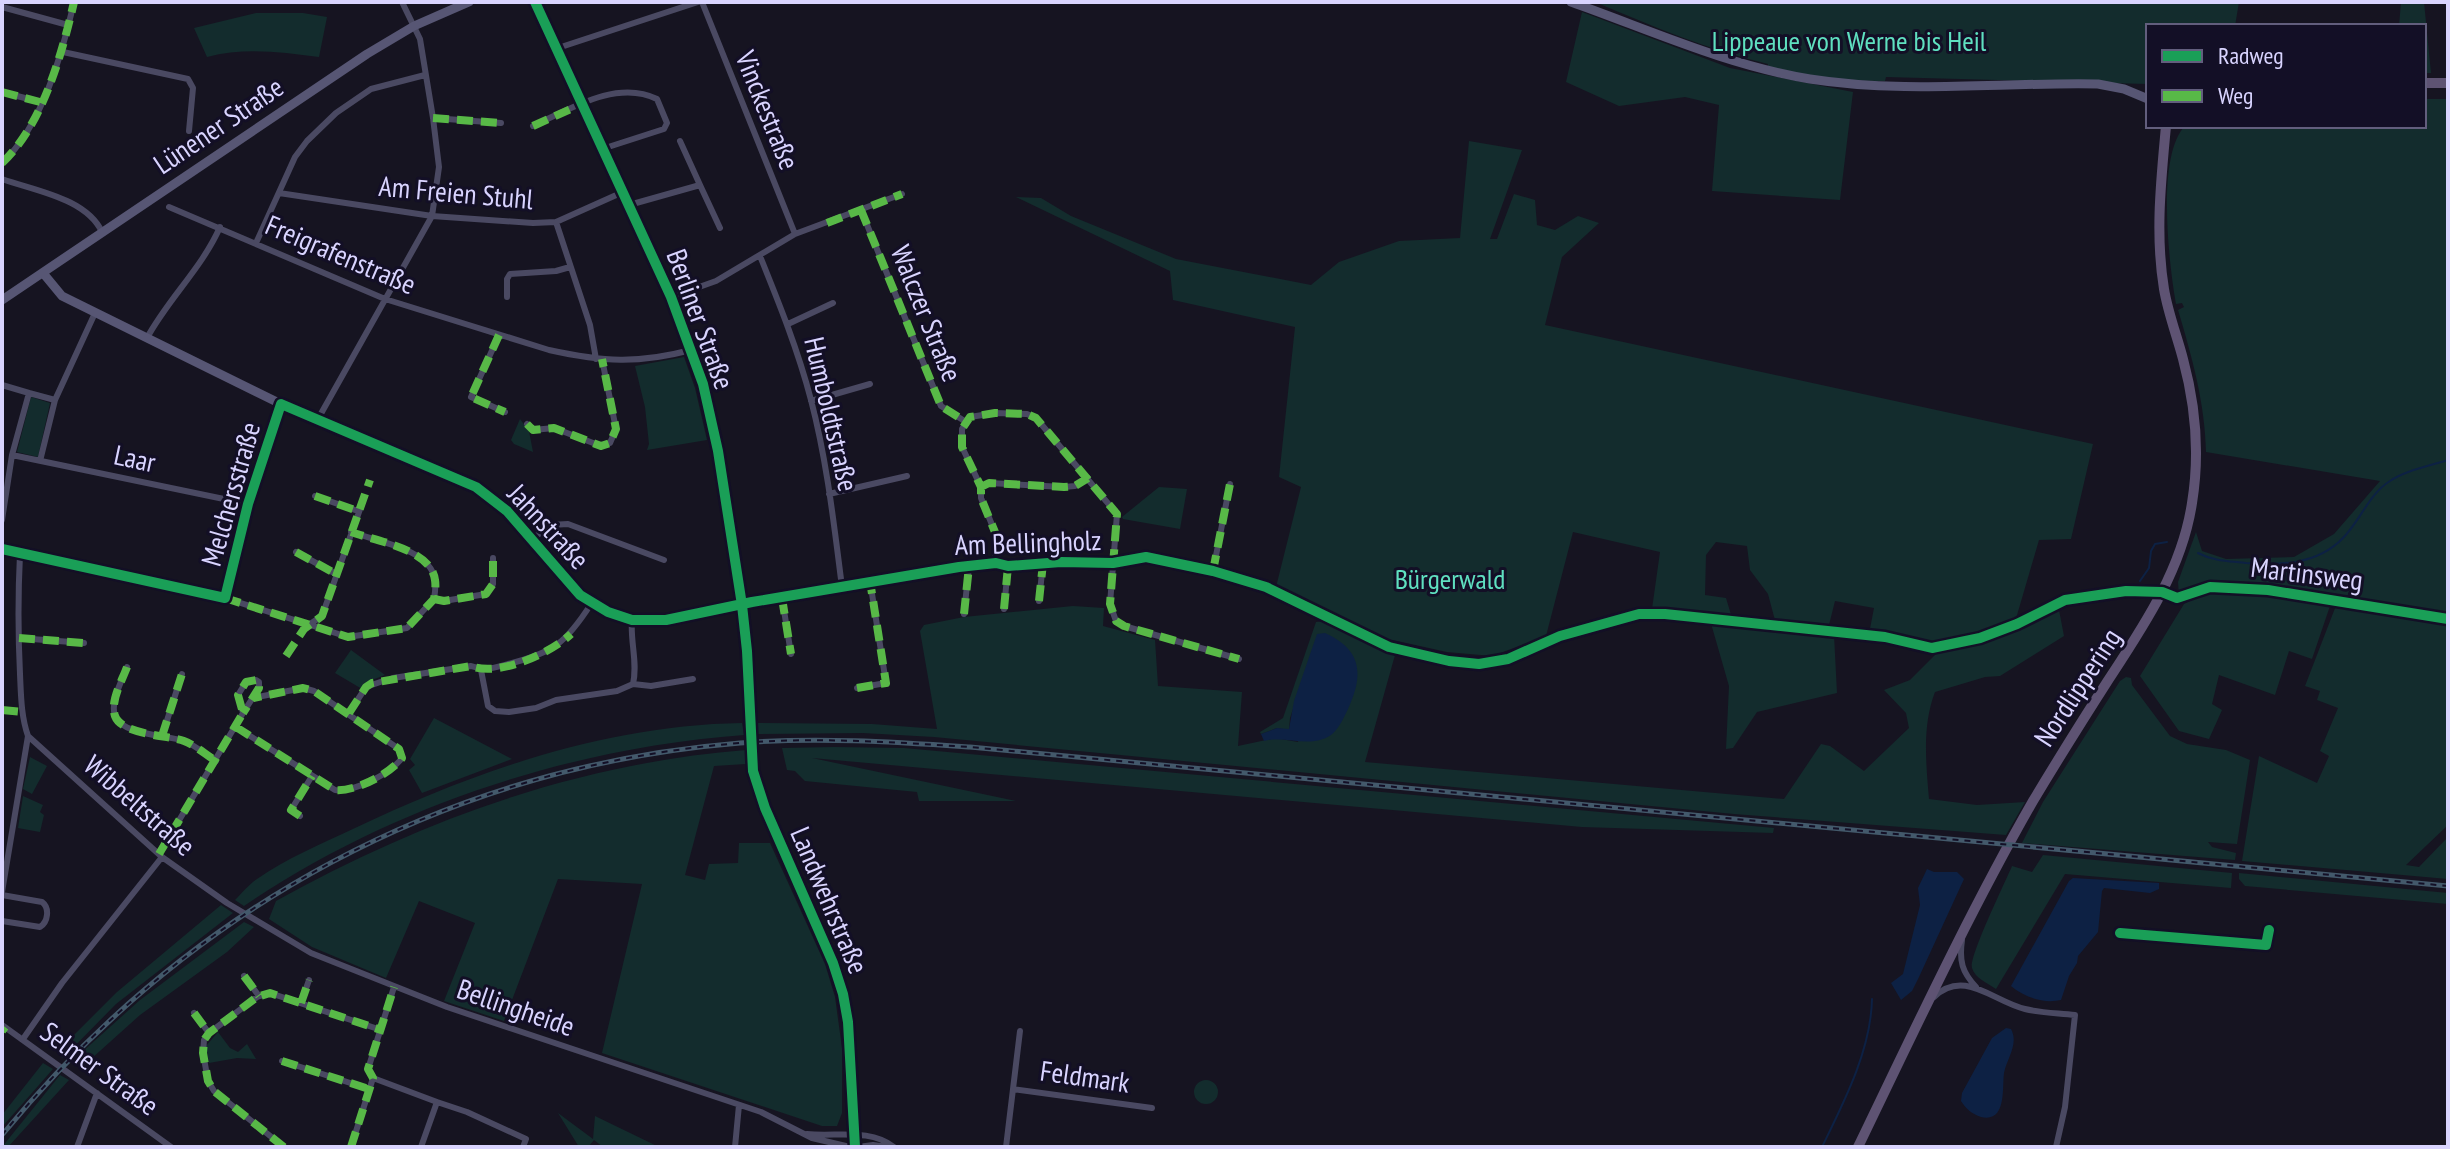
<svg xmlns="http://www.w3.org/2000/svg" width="2450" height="1149" font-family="'PT Sans Narrow',sans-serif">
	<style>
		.green { fill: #132c2d }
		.water { fill: #0d2144 }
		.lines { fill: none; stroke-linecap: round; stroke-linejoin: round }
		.stream { stroke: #0d2144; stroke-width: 2 }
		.street { stroke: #4a4962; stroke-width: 6 }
		.secondary { stroke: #575674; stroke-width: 9 }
		.primary { stroke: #5e5373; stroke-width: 10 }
		.rail-casing { stroke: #43596b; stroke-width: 5 }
		.rail { stroke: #130f26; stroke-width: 2; stroke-dasharray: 6; stroke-linecap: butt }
		.quiet { stroke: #58b947; stroke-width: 8; stroke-dasharray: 16 8; stroke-linecap: butt }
		.cycleway-casing { stroke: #130f26; stroke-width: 15 }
		.cycleway { stroke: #1a9f57; stroke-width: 10 }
		.labels { text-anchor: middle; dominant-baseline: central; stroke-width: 6; stroke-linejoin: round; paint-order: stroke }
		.park-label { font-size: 28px; fill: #5fe0c0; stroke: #130f26 }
		.street-label { font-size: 28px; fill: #d9d4ff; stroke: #130f26 }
	</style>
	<rect width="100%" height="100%" fill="#161421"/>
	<path class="green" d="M1595,2h644l-4,24h-87v58l-262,-7 -1,4c-40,1 -78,-6 -117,-13v-4c-60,-14 -116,-38 -173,-62z
		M2401,2h23l7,71h-7v-47h-25z
		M1582,12l148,56 123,24 -13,108 -128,-9 7,-86 -34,-8 -66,9 -53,-24z
		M256,13h47l24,4 -8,40c-38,-5 -75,-10 -112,0l-13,-29z
		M2424,99h24v520l-5,-1v-4l-85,-16 -3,5 -145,-15 -31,7 -1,-13 18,-50 6,19 24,8 68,-2 40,-23 46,-53 -174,-29c-1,-49 -14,-95 -28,-142l6,-3 -2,-4 -6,1c-7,-39 -20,-149 9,-178h239z
		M1469,141l53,9 -32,89h7l17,-45 21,6 2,25 18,5 23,-14 21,7 -37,34 -17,68 548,119 -22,95 -32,1 -24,82 -54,17 -35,5 -57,-10 5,-26 -39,-7 -7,28 -52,-5 -8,-30 -18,-24 -3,-24 -31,-4 -10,13 -1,40 21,3 6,20 -80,-9 8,-57 -87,-20 -27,104 -54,20 -45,-4 -59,-13 -112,-52 25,-100 -22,-10 16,-150 -122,-27 -3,-29 -154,-74 25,1 30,18 105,43 135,26 28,-23 60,-21 61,-3z
		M684,357l11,31 12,52 -60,10 2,-6 -4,-37 -10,-41z
		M31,397l19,6 -12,54 -21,-5z
		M520,419l9,12 4,21 -19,-8 -3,-4z
		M1159,487l28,2 -7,40 -57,-10 -1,-2z
		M2208,592l60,2 63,9 -19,56 -23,-8 -14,44 -56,-20 -7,29 10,6 -13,29 -30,-8 -39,-55 44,-72z
		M2337,603l111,20v202l-42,40 13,2 29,-30v42l-206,-18 17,-105 58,27 12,-27 -9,-5 18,-43 -21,-8 3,-9 -15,-5z
		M1073,606l31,2 -1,18 52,14 3,46 84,6 -4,54 37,-8 23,4 9,-75 -17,51 -1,12 -12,-2 -16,6 -1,-2 23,-14 33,-96 11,-1 29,17 39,17 -30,107 419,37 37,-55 9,2 34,25 45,-43 -3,-15 -22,-23 26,-10 29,-29 50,-12 70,-29 5,26 -64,40 -15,1 -50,15c-13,34 -9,71 -6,107l48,6 48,-3 -19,33 -272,-21 -800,-77 -71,-4 -107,1 1,-11 115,1 65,5 -17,-98 4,-6 40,-8z
		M1710,620l124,15 3,58 -80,19 -24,36 -7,1 3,-63z
		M351,650l34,25 -13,5 -10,9 -27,-16z
		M2126,677l5,1 1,7 38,51 17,8 39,6 24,10 -13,84 -29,-2 4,5 24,6 -1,7 -213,-17 21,-41 77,-121z
		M434,718l78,41 -90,34 -13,-23 6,-5 -5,-6z
		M742,723l2,12c-175,13 -355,72 -500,171l-9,-6c7,-7 14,-16 22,-21 28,-20 66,-36 98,-51 121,-57 251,-103 387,-105z
		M834,747l70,1 870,80 -1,5 -191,-6 -770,-69 204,43h-97l-2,-9 -112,-11 -10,-10 -8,-1 -5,-22z
		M746,750v14l-32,2 -29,109 20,5 4,-16 29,-1 1,-20h31l55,121 10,33 7,51v65l-5,13h-15l-220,-73 40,-169 -84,-5 -54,142 -60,-20 31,-78 -56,-22 -33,77 -74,-31 -43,-28 7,-18c145,-81 303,-138 470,-151z
		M30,757l17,9 -15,28 -9,-5z
		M23,796l20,9 -3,7 4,3 -4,17 -22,-4z
		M2043,855l189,18 -1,15 -166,-14 -69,115c-9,-6 -21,-11 -24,-21 -3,-12 33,-85 40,-102l20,6z
		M2239,873l209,20v11l-203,-18 -6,-7z
		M221,905l12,8 -117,91 -53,54 -6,-6 60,-60z
		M244,922l10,5 -27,25 -87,63 -59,53v-15l59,-53z
		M218,1032l12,16 8,4 9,-8 9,15 -19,-1 -28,5 -3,-17z
		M43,1063l10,6 -51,58v-12z
		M60,1075l9,5 -61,67h-6z
		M1194 1092a12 12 0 1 1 24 0a12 12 0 1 1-24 0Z
		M558,1113l35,26 2,-23 64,31h-56l-9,-7 -6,7h-9z"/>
	<path class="water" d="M1325,633c37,17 39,41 23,76 -4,8 -9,20 -17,26 -21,14 -45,0 -67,6l-3,-7 16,-6 12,1 5,-28 23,-67z
		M1927,869l7,3h23l7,7 -45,98 -7,14 -11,9 -10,-17 12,-9 17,-69 -2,-17z
		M2073,878l86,5v6l-9,4 -46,-5 -2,3 -4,41 -20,24 -1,7 -8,13 -8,24c-18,4 -37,-3 -50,-14l58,-105z
		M2006,1028l5,1c8,15 -4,29 -7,44 -2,15 3,50 -23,44 -9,-3 -15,-8 -20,-16l1,-8 30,-55z"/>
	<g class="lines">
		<path class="stream" d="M2198,553c15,8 31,8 48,10 35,2 71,2 97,-25 17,-17 26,-44 47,-57 16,-11 40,-15 58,-21
			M2140,581l9,-13 2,-17 4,-7 12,-2
			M1822,1147c22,-45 49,-97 50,-148"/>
		<path class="street" d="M702,2l93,232
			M2,7l66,18
			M558,48l140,-46
			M63,52l125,27 5,9 -4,43
			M2,92l38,10
			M433,118l68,5
			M533,126c37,-17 84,-47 124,-27l10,24 -3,6 -62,20
			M2,163c40,-37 60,-109 72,-161
			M2,179c33,12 84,19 100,53
			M700,185l20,43
			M279,193l153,23 101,7 23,-1 67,-30
			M629,205l71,-20 -20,-44
			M169,207l216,92 164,51c54,12 89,14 142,0
			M861,210l80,196 25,16
			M556,222l34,103 6,34
			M256,243l39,-86 12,-16 29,-28 35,-24 54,-14
			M760,256c19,47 38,94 51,144 16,61 23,125 31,187
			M507,297v-18l3,-5 46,-3 14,-4
			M671,297l45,-16 79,-47 107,-40
			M788,324l45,-21
			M499,335l-28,62 34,15
			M147,338c21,-39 55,-70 73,-111
			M2,385l27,8
			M55,400l40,-87
			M811,401l59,-17
			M318,419l114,-203 7,-49 -6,-49 -13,-79 -18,-37
			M527,424l6,6 21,-2 47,18 9,-3 6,-14 -14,-70
			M12,455l236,49
			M981,487l8,-4 75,4 11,-1 13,-8
			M829,494l78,-18
			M315,496l43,15
			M2,520l10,-65 17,-62 26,7 -15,61
			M532,539l19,-14 17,-1 96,36
			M2,549l223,49 123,39 59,-9 27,-29c1,-6 2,-13 1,-19 -4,-31 -59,-39 -84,-48
			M296,552l40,22
			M996,563l1,-26 -16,-39v-11l-19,-40v-18l8,-12 25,-4 32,1 9,4 81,96 -7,90 6,17 8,5 115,33
			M1213,571l17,-87
			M2162,592l15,6 33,-11 58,3 180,29
			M225,598l23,-94 33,-100
			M782,598l9,56
			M434,599l10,2 42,-7 7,-10v-26
			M1039,601l4,-38
			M742,605l217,-38 37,-4 12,3 53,-4 52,1 33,-6 67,14 53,16
			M1004,609l4,-43
			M964,614l5,-48
			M632,620c-2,22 6,42 1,64
			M310,624l12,-8 42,-118
			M19,638l65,5
			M127,667c-5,14 -17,34 -12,49 7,19 52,19 69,25 11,4 22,14 32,20
			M481,670l7,36 7,5 14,1 27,-4 20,-8 61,-9 16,-7 18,2 42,-7
			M393,678l78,-12c13,5 24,2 37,-2 45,-11 58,-21 83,-60
			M857,688l29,-5 -16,-102
			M2,710h9
			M349,713l17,-26 20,-7
			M236,727l99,63c20,2 55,-16 67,-32l-3,-9 -85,-58 -11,-3 -50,10
			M28,736l134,121 65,46 84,50 136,54 314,105 51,26 38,9
			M162,736l20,-62
			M300,816l-9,-6 21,-34
			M159,854l84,-141 -5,-18 8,-13 10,-2 3,2v6l-16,25
			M2,892l26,-156c-7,-20 -7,-41 -8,-62 -2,-40 -2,-80 0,-120
			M2,895l40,7c8,6 6,20 -2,25l-38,-6
			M1962,940c-3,21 0,32 14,47
			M244,976l15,20
			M1934,997c30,-29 60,5 91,12 16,4 33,4 50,6l-10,92 -9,40
			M301,1003l8,-23
			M194,1013l15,20
			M2,1025l169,122
			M23,1039l39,-56 100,-126
			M282,1061l87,28
			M373,1078l64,24 -16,45
			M1013,1089l7,-58
			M437,1102l30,10 59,27 -3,8
			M807,1134c29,3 63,-6 87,13
			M77,1147l20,-54
			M284,1147l-70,-56 -6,-10 -5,-28 1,-13 5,-7 48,-36 13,-4 111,37
			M351,1147l22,-69 -5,-9 26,-82
			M735,1147l4,-42
			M858,1147l15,-2 14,2
			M1006,1147l7,-58 139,19"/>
		<path class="secondary" d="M535,2l136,295 32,87 15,67 24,154 5,46 6,120 12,37 68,155 10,31 5,28 7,125
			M1571,2c79,28 155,63 239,77 95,15 192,3 288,5l26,5 24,10
			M43,273l19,23 219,108 195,83c28,19 49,44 70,70 63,78 105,71 196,48
			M2,300l365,-246 47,-28 55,-24"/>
		<path class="primary" d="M2424,83h24
			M1858,1147c56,-116 111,-234 175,-346 24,-40 49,-80 74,-119 36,-55 75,-112 85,-179 8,-49 4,-96 -9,-144 -6,-23 -15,-46 -19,-70 -9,-55 -3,-108 2,-163"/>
		<g class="rail-casing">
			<path id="rail" d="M2,1135c187,-227 443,-368 738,-392 77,-6 153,-1 230,4l1478,139"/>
		</g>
		<use href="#rail" class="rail"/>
		<path class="quiet" d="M2,92l38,10
			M433,118l68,5
			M533,126l49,-22
			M2,163c40,-37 60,-109 72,-161
			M861,210l80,196 25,16
			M827,223l75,-29
			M499,335l-28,62 34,15
			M527,424l6,6 21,-2 47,18 9,-3 6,-14 -14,-70
			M981,487l8,-4 75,4 11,-1 13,-8
			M315,496l43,15
			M296,552l40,22
			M996,563l1,-26 -16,-39v-11l-19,-40v-18l8,-12 25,-4 32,1 9,4 81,96 -7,90 6,17 8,5 115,33
			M1213,571l17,-87
			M225,598l123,39 59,-9 27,-29c1,-6 2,-13 1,-19 -4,-31 -59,-39 -84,-48
			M782,598l9,56
			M434,599l10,2 42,-7 7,-10v-26
			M1039,601l4,-38
			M1004,609l4,-43
			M964,614l5,-48
			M19,638l65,5
			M286,656l18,-27 18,-13 48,-136
			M127,667c-5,14 -17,34 -12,49 7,19 52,19 69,25 11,4 22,14 32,20
			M857,688l29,-5 -16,-102
			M2,710l20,2
			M349,713l17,-26 6,-4 99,-17c28,11 80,-13 100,-32
			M236,727l99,63c20,2 55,-16 67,-32l-3,-9 -85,-58 -11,-3 -50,10
			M162,736l20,-62
			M300,816l-9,-6 21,-34
			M159,854l84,-141 -5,-18 8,-13 10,-2 3,2v6l-16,25
			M244,976l15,20
			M301,1003l8,-23
			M194,1013l15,20
			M2,1031l3,-4
			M282,1061l87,28
			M284,1147l-70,-56 -6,-10 -5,-28 1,-13 5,-7 48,-36 13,-4 111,37
			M351,1147l22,-69 -5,-9 26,-82"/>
		<g class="cycleway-casing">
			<path id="cycleway" d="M535,2l136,295 32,87 15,67 24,154 5,46 6,120 12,37 68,155 10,31 5,28 7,125
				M2,549l223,49 23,-94 33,-100 195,83 31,24 73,84 28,17 24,8h34l86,-18 207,-35 37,-4 12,3 53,-4 52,1 33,-6 67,14 53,16 123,60 60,14 30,3 29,-5 52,-23 79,-22h26l220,23 47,11 48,-10 37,-14 48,-24 61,-9 36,1 15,6 33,-11 58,3 180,29
				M2120,933l146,12 3,-15"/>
		</g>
		<use href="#cycleway" class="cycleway"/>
	</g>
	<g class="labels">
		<g class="park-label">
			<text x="1849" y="40">Lippeaue von Werne bis Heil</text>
			<text x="1450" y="578">Bürgerwald</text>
		</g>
		<g class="street-label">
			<text transform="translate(768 110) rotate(68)">Vinckestraße</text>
			<text transform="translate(218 125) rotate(-34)">Lünener Straße</text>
			<text transform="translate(456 192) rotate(5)">Am Freien Stuhl</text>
			<text transform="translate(341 254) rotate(23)">Freigrafenstraße</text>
			<text transform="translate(927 313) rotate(68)">Walczer Straße</text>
			<text transform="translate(701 319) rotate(70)">Berliner Straße</text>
			<text transform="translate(832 414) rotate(77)">Humboldtstraße</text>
			<text transform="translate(135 458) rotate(12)">Laar</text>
			<text transform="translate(230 494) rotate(-74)">Melchersstraße</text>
			<text transform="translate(549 526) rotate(47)">Jahnstraße</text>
			<text transform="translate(1028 542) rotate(-2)">Am Bellingholz</text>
			<text transform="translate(2307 573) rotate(7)">Martinsweg</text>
			<text transform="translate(2077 687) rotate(-57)">Nordlippering</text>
			<text transform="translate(140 805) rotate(41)">Wibbeltstraße</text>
			<text transform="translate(830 900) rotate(67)">Landwehrstraße</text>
			<text transform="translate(516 1007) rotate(19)">Bellingheide</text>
			<text transform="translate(100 1068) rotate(36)">Selmer Straße</text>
			<text transform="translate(1085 1076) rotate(8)">Feldmark</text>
		</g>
	</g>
	<rect width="2450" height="1149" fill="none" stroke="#d9d4ff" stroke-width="8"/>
	<rect x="2146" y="24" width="280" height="104" fill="#130f26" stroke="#625e7d" stroke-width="2"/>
	<rect x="2162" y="50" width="40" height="12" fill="#1a9f57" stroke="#625e7d" stroke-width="2"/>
	<text x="2218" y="64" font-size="24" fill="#d9d4ff">Radweg</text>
	<rect x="2162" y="90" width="40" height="12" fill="#58b947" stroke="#625e7d" stroke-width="2"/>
	<text x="2218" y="104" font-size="24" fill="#d9d4ff">Weg</text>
</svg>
